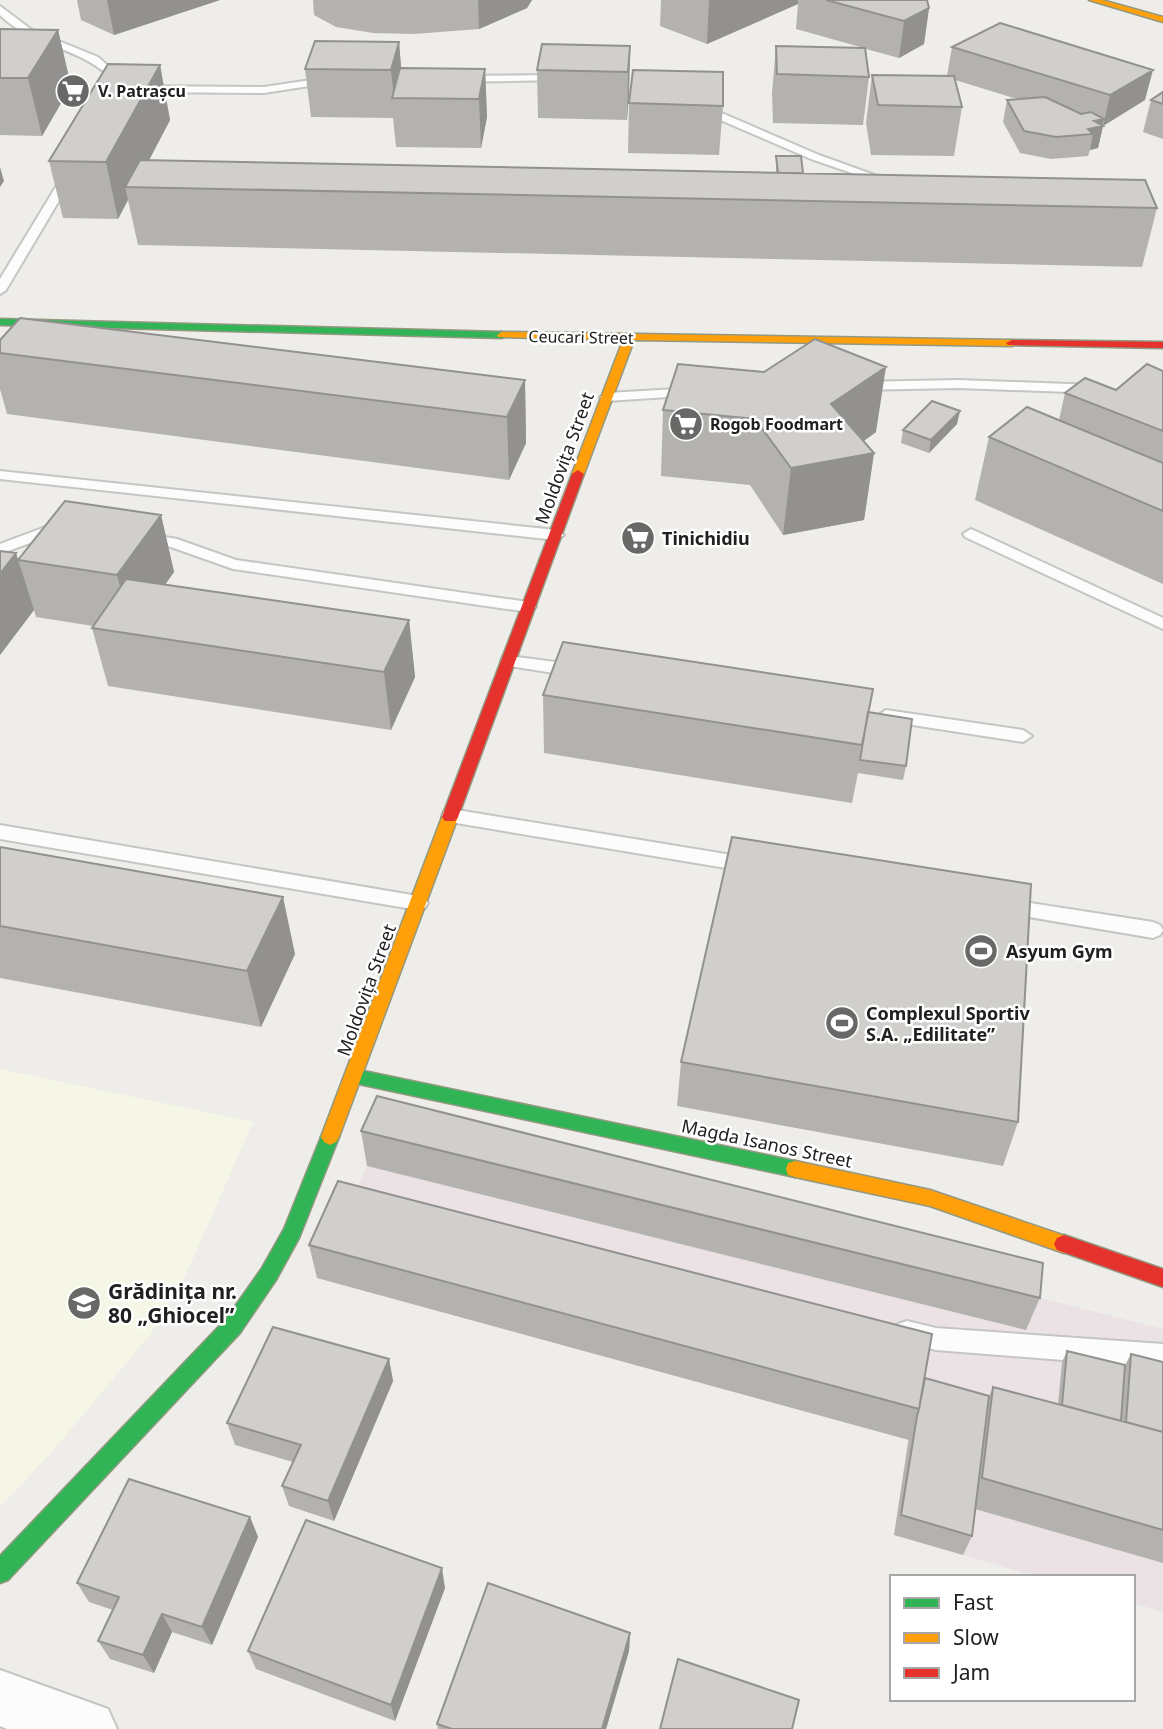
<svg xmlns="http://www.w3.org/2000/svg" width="1163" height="1729" font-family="'Noto Sans',sans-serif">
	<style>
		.industrial { fill: #ebe2e6 }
		.education { fill: #f5f6e5 }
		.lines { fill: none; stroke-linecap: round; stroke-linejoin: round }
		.lane-casing { stroke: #c5c5c3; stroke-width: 4 }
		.street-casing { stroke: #c5c5c3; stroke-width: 4 }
		.fast-casing { stroke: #939881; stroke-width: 3 }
		.slow-casing { stroke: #939881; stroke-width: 3 }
		.jam-casing { stroke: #939881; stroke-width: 3 }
		.lane { fill: #fcfcfc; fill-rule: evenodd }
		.street { fill: #fcfcfc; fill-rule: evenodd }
		.fast { fill: #30b455; fill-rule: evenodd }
		.slow { fill: #ff9f0a; fill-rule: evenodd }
		.jam { fill: #e5322d; fill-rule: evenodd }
		.wall { fill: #b4b2af }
		.shaded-wall { fill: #92918f }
		.building { fill: #d1cfcc; stroke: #92918f; stroke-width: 2 }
		.labels { text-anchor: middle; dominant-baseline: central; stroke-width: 5; stroke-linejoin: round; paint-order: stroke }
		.far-poi-label { font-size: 16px; font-weight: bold; fill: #202020; stroke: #fff; text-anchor: start }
		.far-street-label { font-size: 16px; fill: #202020; stroke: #fff }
		.street-label { font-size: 18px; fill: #202020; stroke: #fff }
		.poi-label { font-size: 18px; font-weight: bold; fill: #202020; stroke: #fff; text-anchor: start }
		.near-poi-label { font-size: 21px; font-weight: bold; fill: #202020; stroke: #fff; text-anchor: start }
	</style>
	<rect width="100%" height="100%" fill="#eeede9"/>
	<path class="industrial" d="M383,1131l780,198v283l-30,-9v-26h-94l-145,-42 14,-96 -591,-161z"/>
	<path class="education" d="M0,1069l253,53 -66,150 -37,63 -100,119 -50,53z"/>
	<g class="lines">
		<g class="lane-casing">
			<path id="lane" d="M0,6l32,24 66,27 25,22v9l-9,2v-9c-31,-34 -82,-34 -114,-66z
				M561,75l5,3 -1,2 -106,2 -5,-3 5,-3z
				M331,77l5,3 -1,2 -71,11 -126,-1 -5,-3 5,-3 126,1z
				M695,105h8l116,50 72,26 -10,2 -70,-24 -116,-50z
				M66,170l10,2 -70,118 -6,4v-15z
				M959,380l137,5 7,4 -7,4 -137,-5 -102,2 -7,-4 7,-4z
				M694,388l5,1v6l-92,6 -7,-4 7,-4z
				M0,471l556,59 8,5 -8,5 -556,-61z
				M56,523l12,3 3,3 -3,3 -11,1 -57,21v-10z
				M971,529l192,89v11l-198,-92 -2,-3z
				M141,533l36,6 59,21 292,42 8,5 -8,5 -295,-43 -65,-23 -33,-5 -2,-3 2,-3z
				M509,656l70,9 9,6 -9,6 -76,-12 -2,-4 2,-4z
				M886,710l137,20 9,6 -9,6 -143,-22 -3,-4z
				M451,809l299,49 7,2 3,5 -3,5 -7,2 -306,-51 -2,-5 2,-5z
				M0,825l418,71 7,2 3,5 -3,5 -7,2 -418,-71z
				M1005,899l148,23 7,3 3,5 -3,5 -7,3 -148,-25 -7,-2 -3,-5 3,-5z
				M907,1321l29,7 227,16v24l-227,-18 -38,-10 -3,-8 3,-8z"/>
		</g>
		<g class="street-casing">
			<path id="street" d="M0,1670l108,39 9,20h-110l-7,-3z"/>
		</g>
		<g class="fast-casing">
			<path id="fast" d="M0,319l502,13 5,3 -5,3 -502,-13z
				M354,1069l441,92 7,2 2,6 -2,6 -7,2 -441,-94 -6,-2 -3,-5 3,-5z
				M330,1129l6,3 3,5 -40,101 -23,42 -36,53 -232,247 -8,3v-27l226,-237 36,-51 22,-39 37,-92 3,-5z"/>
		</g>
		<g class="slow-casing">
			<path id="slow" d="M1089,0h13l61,17v5z
				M502,332l510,8 6,3 -6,3 -378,-6 -50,134 -6,4 -6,-4 51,-134 -125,-3 -1,-2z
				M450,812l8,5 -119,320 -3,5 -6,3 -6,-3 -3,-5 121,-320z
				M795,1161l135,29 141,48 3,6 -3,6 -7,3 -134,-47 -135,-29 -7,-2 -2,-6 2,-6z"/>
		</g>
		<g class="jam-casing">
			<path id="jam" d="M1012,340l151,2v6l-155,-3 -2,-2z
				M578,470l6,4 -126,343 -3,4h-10l-3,-4 130,-343z
				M1064,1235l99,34v18l-106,-37 -3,-6 3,-6z"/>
		</g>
		<use href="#lane" class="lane"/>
		<use href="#street" class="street"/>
		<use href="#fast" class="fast"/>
		<use href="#slow" class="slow"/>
		<use href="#jam" class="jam"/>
	</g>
	<path class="wall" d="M77,0h143l-106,35 -33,-15z
		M313,0h219l-5,8 -48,21 -65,5 -41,-1 -37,-6 -22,-12z
		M661,0h266l2,8 -5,36 -25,14 -33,-9 3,28 -6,48 -90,-2 -1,-30 4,-47 88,2 -68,-19 2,-25 -91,40 -47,-18z
		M0,29l58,1 13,56 -29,50 -42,-1z
		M399,42l2,26 84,1 2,48 -6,31 -85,-1 -3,-29 -82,-1 -6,-48z
		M630,46l-1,47 -2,27 -89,-2 -1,-48z
		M952,47l193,53 -42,26 -5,22 -8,2 -2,6 -37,3 -31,-6 -17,-31 4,-22 10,-1 -62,-19 7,27 -8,49 -83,-1 -5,-32 6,-48 75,1z
		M160,65l10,55 -21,40 627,13v-17l27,17 354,35 -15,59 -1004,-22 -10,-45 -10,19 -55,-1 -14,-57z
		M1163,92v47l-20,-7 8,-32z
		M629,103l94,3 -4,49 -91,-2z
		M0,340l525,40 1,63 -17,37 -502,-66 -7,-25z
		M1163,371v213l-188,-84 14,-63 70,-17 6,-27 51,-3z
		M663,410l213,22 -12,9 10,12 -10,67 -81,15 -33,-50 -89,-9z
		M957,424l-28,29 -28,-10 2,-13z
		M161,515l13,57 -9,12 244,36 6,57 -24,53 -283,-44 -16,-58 1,-2 -57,-9 -2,-7 -34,45 18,-95z
		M543,695l325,17 38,54 -3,14 -45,-7 -6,30 -308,-50z
		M0,847l295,107 -34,73 -261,-49z
		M681,1062l337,60 -15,44 -326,-60z
		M361,1131l679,167 -14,32 -659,-164z
		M309,1245l616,133 64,18 4,-9 65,17 4,-42 5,-11 58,14 6,-11 32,8v201l-188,-54 -3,27 -9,19 -69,-20 15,-98v3l-592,-162z
		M389,1359l4,22 -59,140 -45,-15 -7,-20 11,-24 -58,-17 -8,-22z
		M250,1517l8,20 -46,108 -40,-13 -18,41 -44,-14 -12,-18 15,-31 -24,-8 -12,-19z
		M445,1588l-50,133 -139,-52 -8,-18z
		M630,1633l-1,18 -23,78h-168l-1,-5z"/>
	<path class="shaded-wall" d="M107,0h113l-106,35z
		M478,0h54l-5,8 -48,21z
		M709,0h89v4l-91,40z
		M929,8l-5,36 -25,14 5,-37z
		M58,30l13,56 -29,50 -14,-58z
		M399,42l4,48 -9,8 -3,-28z
		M630,46l-1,47 -2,27 1,-48z
		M160,65l10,55 -35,67h-10l3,13 -10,19 -12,-57z
		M485,69l2,48 -6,31 -2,-49z
		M1153,70l-8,30 -42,26 7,-31z
		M1104,119l-2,7h1l-5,22 -8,2 3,-16 -5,-5 6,-8z
		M0,167l4,14 -4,6z
		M886,367l-10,65 -39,28 37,-7 -10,67 -81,15 8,-67 40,-64z
		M525,380l1,63 -17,37 -2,-63z
		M960,411l-3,13 -28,29 2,-13z
		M161,515l13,57 -42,60 -15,-57z
		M16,553l18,57 -34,45v-81z
		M409,620l6,57 -24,53 -7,-58z
		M283,897l12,57 -34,73 -14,-56z
		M389,1359l4,22 -59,140 -6,-20z
		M250,1517l8,20 -46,108 -10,-18z
		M442,1568l3,20 -50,133 -4,-16z
		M162,1614l10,18 -18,41 -11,-18z
		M630,1633l-1,18 -23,78h-4z"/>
	<path class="building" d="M826,0h101l2,8 -25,13z
		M1000,23l153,47 -43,25 -158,-48z
		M0,29l58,1 -30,48h-28z
		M315,41l84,1 -8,28 -86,-1z
		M542,44l88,2 -2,26 -91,-2z
		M776,46l89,2 4,29 -92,-3z
		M108,64l52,1 -54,97 -57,-1z
		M400,68l85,1 -6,30 -87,-1z
		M633,70l90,2v34l-94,-3z
		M872,75l82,1 8,31 -84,-2z
		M1163,92v12l-12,-4z
		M1045,97l36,17 10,-2 13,7 -10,2 9,5 -15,3 5,5 -37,3 -32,-6 -17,-31z
		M776,156h25l2,17h-25z
		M140,160l1005,20 12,28 -1032,-21z
		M20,318l505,62 -18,37 -507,-64v-13z
		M815,339l71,28 -55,37 43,49 -83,15 -36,-49 -92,-9 15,-46 86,8z
		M1147,364l16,7v60l-98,-38 20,-15 31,12z
		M932,401l28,10 -29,29 -28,-10z
		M1027,407l136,56v48l-174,-74z
		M65,501l96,14 -44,60 -99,-15z
		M0,551l16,2 -16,21z
		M126,579l283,41 -25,52 -292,-44z
		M563,642l310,47 -11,56 -319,-50z
		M868,712l44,7 -6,47 -46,-6z
		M732,837l299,47 -13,238 -337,-60z
		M0,847l283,50 -36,74 -247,-45z
		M377,1096l666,167 -3,35 -679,-167z
		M338,1181l594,153 -13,75 -610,-164z
		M273,1327l116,32 -61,142 -46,-15 19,-41 -74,-22z
		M1067,1351l58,14 -4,56 -59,-16z
		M1131,1354l32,8v70l-37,-10z
		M925,1378l64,18 -17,140 -71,-21 16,-99 2,-7z
		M993,1387l170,45v98l-181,-52z
		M129,1479l121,38 -48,110 -40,-13 -19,41 -45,-14 21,-44 -42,-14z
		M306,1520l136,48 -51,137 -143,-54z
		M488,1583l142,50 -28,96h-150l-15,-5z
		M678,1659l121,41 -7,29h-132z"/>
	<defs>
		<g id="supermarket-disc" transform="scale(1.75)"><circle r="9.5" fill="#686866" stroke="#fff"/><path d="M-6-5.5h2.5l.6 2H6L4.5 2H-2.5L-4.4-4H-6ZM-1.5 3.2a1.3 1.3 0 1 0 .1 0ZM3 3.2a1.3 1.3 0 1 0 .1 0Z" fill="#fff"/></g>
		<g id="stadium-disc" transform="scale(1.75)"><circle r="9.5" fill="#686866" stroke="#fff"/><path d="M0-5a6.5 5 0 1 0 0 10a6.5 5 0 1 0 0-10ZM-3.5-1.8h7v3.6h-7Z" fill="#fff"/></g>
		<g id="school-disc" transform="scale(1.75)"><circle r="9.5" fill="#686866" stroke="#fff"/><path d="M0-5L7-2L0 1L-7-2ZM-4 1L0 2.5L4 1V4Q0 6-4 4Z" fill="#fff"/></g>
	</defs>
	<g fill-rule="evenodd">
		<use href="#supermarket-disc" x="73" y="91"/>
		<use href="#supermarket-disc" x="686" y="424"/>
		<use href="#supermarket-disc" x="638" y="538"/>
		<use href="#stadium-disc" x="981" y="951"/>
		<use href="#stadium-disc" x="842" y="1023"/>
		<use href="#school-disc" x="84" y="1303"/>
	</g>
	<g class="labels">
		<g class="far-poi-label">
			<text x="98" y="91">V. Patrașcu</text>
			<text x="710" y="424">Rogob Foodmart</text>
		</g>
		<g class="far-street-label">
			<text transform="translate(581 337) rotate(1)">Ceucari Street</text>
		</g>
		<g class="street-label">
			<text transform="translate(564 458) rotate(-70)">Moldovița Street</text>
			<text transform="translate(366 990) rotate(-70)">Moldovița Street</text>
			<text transform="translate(767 1143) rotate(12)">Magda Isanos Street</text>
		</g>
		<g class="poi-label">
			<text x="662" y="538">Tinichidiu</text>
			<text x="1006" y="951">Asyum Gym</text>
			<text x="866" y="1013">Complexul Sportiv<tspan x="866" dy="21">S.A. „Edilitate”</tspan></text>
		</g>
		<g class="near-poi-label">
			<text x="108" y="1291">Grădinița nr.<tspan x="108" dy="24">80 „Ghiocel”</tspan></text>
		</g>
	</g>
	<rect x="890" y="1575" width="245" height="126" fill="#ffffff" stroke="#a6a6a6" stroke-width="2"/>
	<rect x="904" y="1598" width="35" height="10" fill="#30b455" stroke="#a6a6a6" stroke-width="2"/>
	<text x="953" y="1610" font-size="21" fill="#202020">Fast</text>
	<rect x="904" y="1633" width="35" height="10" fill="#ff9f0a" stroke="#a6a6a6" stroke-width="2"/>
	<text x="953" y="1645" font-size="21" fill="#202020">Slow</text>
	<rect x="904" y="1668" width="35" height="10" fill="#e5322d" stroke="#a6a6a6" stroke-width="2"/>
	<text x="953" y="1680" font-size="21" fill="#202020">Jam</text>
</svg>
